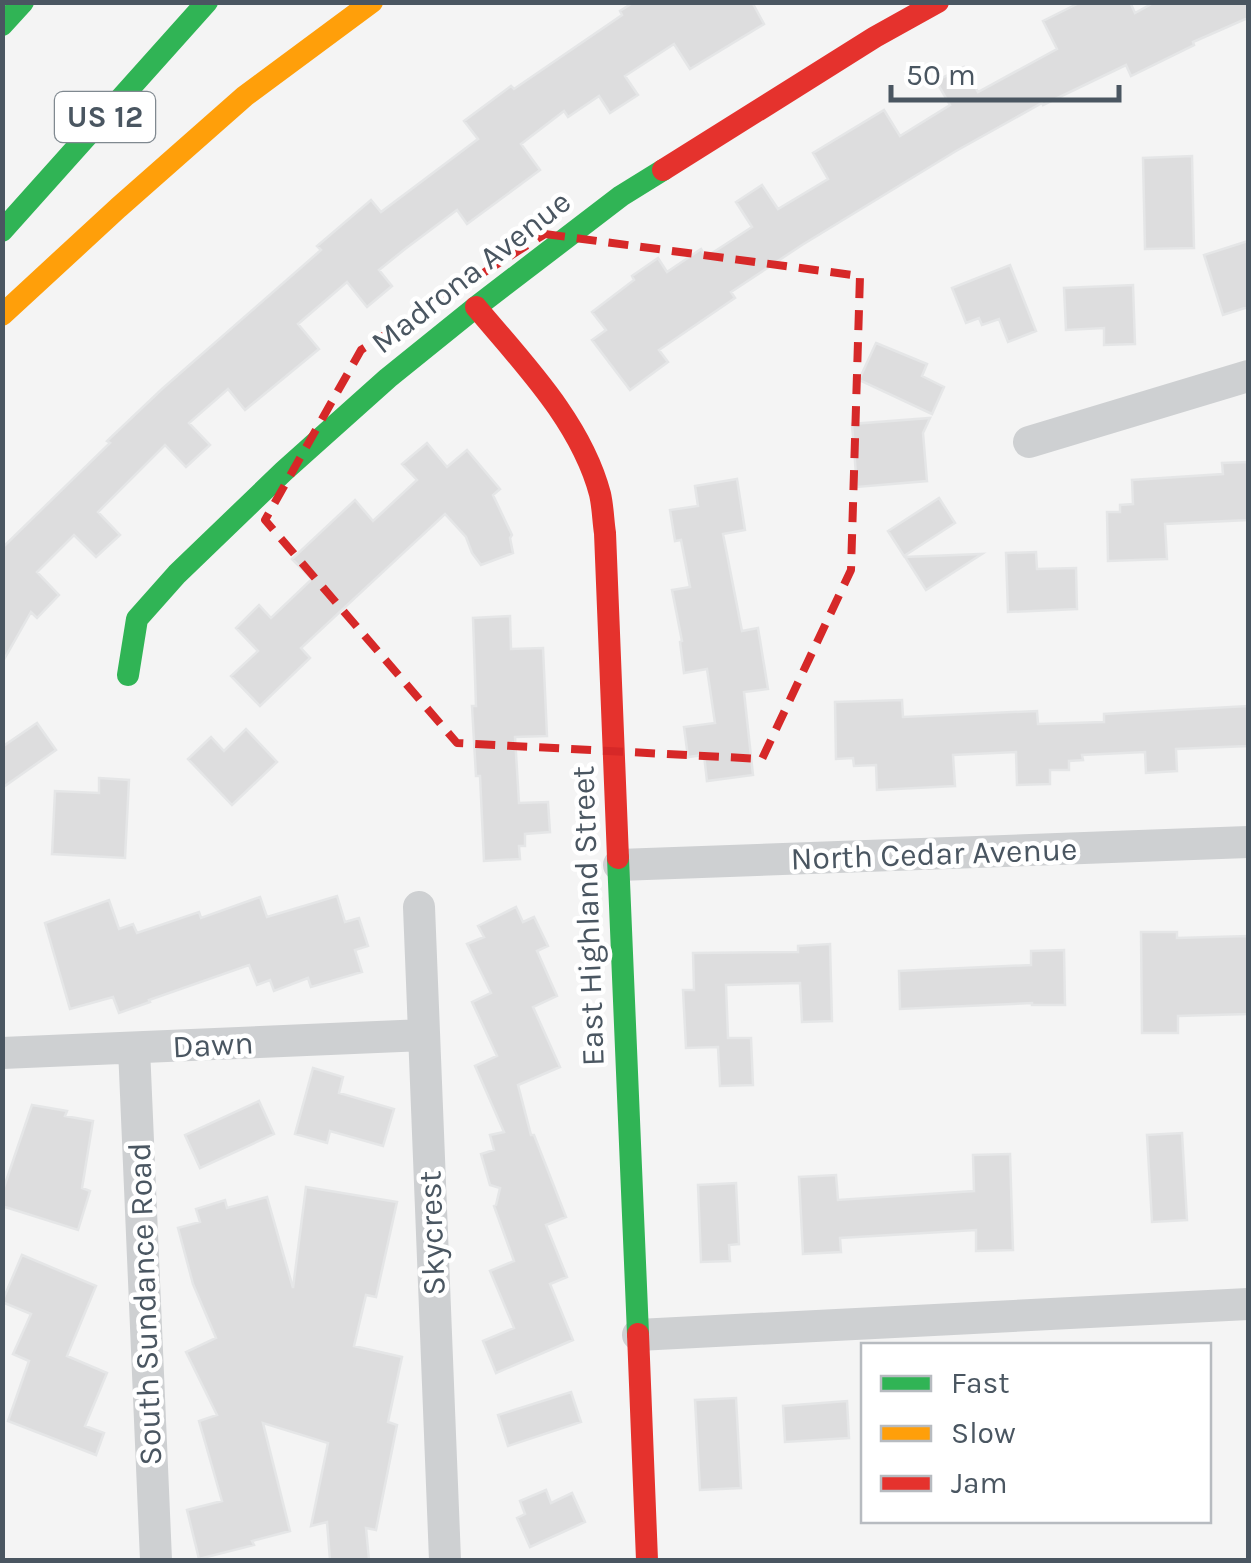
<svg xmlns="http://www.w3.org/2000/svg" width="1251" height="1563" font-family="Karla,sans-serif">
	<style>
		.building { fill: #ddddde; stroke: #e5e6e7; stroke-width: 2.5 }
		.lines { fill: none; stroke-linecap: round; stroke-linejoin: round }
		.street { stroke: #ced0d2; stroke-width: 32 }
		.fast { stroke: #30b455; stroke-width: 22 }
		.slow { stroke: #ff9f0a; stroke-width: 22 }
		.jam { stroke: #e5322d; stroke-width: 22 }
		.marked { fill: none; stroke: #d62828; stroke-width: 8; stroke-dasharray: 20 12; stroke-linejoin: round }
		.labels { text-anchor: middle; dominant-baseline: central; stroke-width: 9; stroke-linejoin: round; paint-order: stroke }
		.shield { fill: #fff; stroke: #808990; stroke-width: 2.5 }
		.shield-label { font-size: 30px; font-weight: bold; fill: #4a5661 }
		.street-label { font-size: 32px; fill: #4a5661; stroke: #fff }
	</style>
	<rect width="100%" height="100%" fill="#f4f4f4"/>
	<path class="building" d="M634,2h118l12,22 -74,45 -16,-25 -49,32 13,19 -28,18 -11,-17 -31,21 -4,-6 -43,33 19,26 -73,54 -10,-14 -52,39 -26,21 13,16 -25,21 -20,-25 -49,42 21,25 -74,61 -17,-21 -39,34 21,22 -24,22 -21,-22 -67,67 22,23 -24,22 -22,-22 -37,37 22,23 -22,23 -6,-6 -29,51v-115l108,-105 -3,-2 55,-52 159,-139 -4,-4 54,-46 10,12 97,-73 -14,-18 47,-35 3,3 108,-74 -2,-4z
		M1081,2h49l5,11 20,-11h93v16l-55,24 1,3 -63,31 -5,-11 -83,40 -1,-2 -86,48 -154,94 -71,47 4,6 -76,52 9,12 -38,28 -38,-50 14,-10 -14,-18 42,-32 -2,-4 26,-18 9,14 34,-23 5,8 46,-30 -16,-25 26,-17 16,24 50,-30 -15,-26 71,-43 16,26 50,-31 -14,-24 28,-14 14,25 79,-43 -14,-28z
		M1192,156l2,92 -49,1 -2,-91z
		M1248,241v66l-25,8 -19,-60z
		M1010,265l26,66 -28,11 -9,-23 -17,6 -3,-7 -13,5 -14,-35z
		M1133,285l2,59 -31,1v-17l-38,2 -2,-42z
		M876,343l51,21 -5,12 22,11 -12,27 -73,-34z
		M930,418l-7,15 4,48 -70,6 -5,-63z
		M427,443l20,24 20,-17 33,39 -7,6 19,40 -2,3 3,15 -32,12 -9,-12 -6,-16 -21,-23 -144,134 9,10 -50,48 -29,-30 27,-25 -22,-23 23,-23 12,13 41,-39 -20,-20 63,-59 18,21 44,-41 -15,-16z
		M1248,462v58l-83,4 2,35 -59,2 -1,-49h13v-7l13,-1 -1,-24 91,-6 -1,-11z
		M737,479l8,51 -22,4 19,97 16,-3 10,61 -24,3 9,83 -46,6 -3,-26 -16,2 -4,-30 31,-4 -8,-54 -23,4 -4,-31 2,-1 -10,-51 18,-3 -9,-47 -6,1 -5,-31 28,-4 -3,-20z
		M939,498l16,25 -51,33 -16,-25z
		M1036,552l1,17 39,-1 1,41 -69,3 -2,-59z
		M982,554l-56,36 -21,-33z
		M510,616l1,33 32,-1 4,88 -32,1 4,66 29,-1 2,30 -25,2v12h-6l1,13 -36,2 -4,-85h-4l-4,-70h4l-3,-88z
		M902,700l1,17 134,-6 1,13 66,-2v-8l144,-8v40l-72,3 1,22 -31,2 -1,-21 -63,3 1,5 -14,1v9h-19v14l-33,1 -1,-33 -63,3 2,31 -78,4 -1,-25 -22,1 -1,-8 -17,1 -1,-57z
		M37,723l19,27 -54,38v-41z
		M246,729l31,33 -45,43 -44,-46 23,-22 13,14z
		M99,778l30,2 -4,78 -73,-4 3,-63 44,2z
		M337,896l8,26 14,-4 9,28 -13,4 7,22 -51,15 -3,-9 -34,13 -4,-11 -13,5 -8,-20 -100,35 1,2 -31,11 -6,-16 -43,12 -25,-86 64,-23 10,29 14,-5 4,9 62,-21 2,6 59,-21 7,20z
		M516,907l7,15 11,-5 14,29 -11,5 20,45 -24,11 27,60 -42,18 13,50h3l32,82 -20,8 21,52 -17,7 23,56 -77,33 -13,-32 31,-13 -24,-57 24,-10 -20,-55 2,-1 4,-17 -10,-3 -9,-31 13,-4 -4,-15 14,-3 -29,-66 22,-10 -25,-54 19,-9 -24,-49 17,-7 -6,-11z
		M1141,932h36v6l71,-2v78l-70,2v17h-36z
		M830,944l2,77 -30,1 -2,-39 -74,2 2,53h23l2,47 -33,1 -2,-39 -32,1 -3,-58h11l-1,-37 105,-1v-6z
		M1064,950l1,55h-33v-2l-132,6 -1,-38 132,-6v-14z
		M313,1068l30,9 -4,16 55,16 -11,37 -53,-15 -3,12 -32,-9z
		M259,1101l15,33 -74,34 -15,-33z
		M32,1105l35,6 -2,5 28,5 -11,67 8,3 -12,39 -76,-24v-13z
		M1182,1133l5,87 -35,2 -5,-87z
		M1010,1154l3,96 -37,1v-21l-136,8 1,14 -38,2 -4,-77 37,-2 2,25 136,-9 -1,-36z
		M736,1183l3,61 -10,1 1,16 -29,1 -3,-77z
		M306,1187l91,15 -21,95 -10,-2 -12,51 48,11 -14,65 9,3 -21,105 -10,-2 3,32h-39l-3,-38 -16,4 17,-83 -65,-20 27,108 -38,10 2,4 -55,14 -12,-49 35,-9 -23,-80 18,-6 -31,-63 30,-14 -23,-54 -15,-56 22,-6 -4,-13 29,-9 2,8 40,-11 26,91z
		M22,1255l74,31 -29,70 40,17 -22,53 19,7 -8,22 -88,-34 21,-60 -16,-7 18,-40 -29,-12z
		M571,1392l10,30 -73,24 -10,-31z
		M736,1398l5,90 -41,2 -5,-90z
		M847,1401l2,37 -64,4 -2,-36z
		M546,1490l5,13 21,-10 13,29 -55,25 -13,-29 8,-4 -5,-13z"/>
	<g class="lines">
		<path class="street" d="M1029,442l219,-66
			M619,865l629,-23
			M419,907l26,653
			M134,1048l22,512
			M2,1053l422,-18
			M638,1335l610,-31"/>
		<path class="fast" d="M2,25l21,-23
			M2,231l205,-229
			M128,675l9,-56 40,-45 107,-103 104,-93 88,-71 145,-111 42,-26
			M618,858l20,476"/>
		<path class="slow" d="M2,315l116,-107 127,-112 127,-94"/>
		<path class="jam" d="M663,170l212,-133 63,-35
			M476,307c47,56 105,115 124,187 3,13 3,26 5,39l13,325
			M638,1334l9,226"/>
	</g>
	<path class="marked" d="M545,234l315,42 -9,294 -89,189 -305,-16 -192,-223 96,-170z"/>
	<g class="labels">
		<rect class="shield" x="55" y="92" width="100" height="50" rx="8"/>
		<g class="shield-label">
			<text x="105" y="117">US 12</text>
		</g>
		<g class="street-label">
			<text transform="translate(471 272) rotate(-38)">Madrona Avenue</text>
			<text transform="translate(934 854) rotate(-2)">North Cedar Avenue</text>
			<text transform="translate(588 916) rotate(-92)">East Highland Street</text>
			<text transform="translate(213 1045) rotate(-3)">Dawn</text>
			<text transform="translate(432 1233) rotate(-92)">Skycrest</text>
			<text transform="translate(145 1304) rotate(-92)">South Sundance Road</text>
		</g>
	</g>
	<rect width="1251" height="1563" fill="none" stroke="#4a5661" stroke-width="10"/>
	<rect x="861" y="1343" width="350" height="180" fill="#ffffff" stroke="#b7bbc0" stroke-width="2.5"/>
	<rect x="881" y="1376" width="50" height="15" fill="#30b455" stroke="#b7bbc0" stroke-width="2.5"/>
	<text x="951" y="1393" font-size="30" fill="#4a5661">Fast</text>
	<rect x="881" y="1426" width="50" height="15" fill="#ff9f0a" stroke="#b7bbc0" stroke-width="2.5"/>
	<text x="951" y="1443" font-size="30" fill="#4a5661">Slow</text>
	<rect x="881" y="1476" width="50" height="15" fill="#e5322d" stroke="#b7bbc0" stroke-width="2.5"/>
	<text x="951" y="1493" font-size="30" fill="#4a5661">Jam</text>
	<path d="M891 85v15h228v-15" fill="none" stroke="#4a5661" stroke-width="5"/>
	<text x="906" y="85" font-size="30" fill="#4a5661" stroke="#ffffff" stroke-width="8" paint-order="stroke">50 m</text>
</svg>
